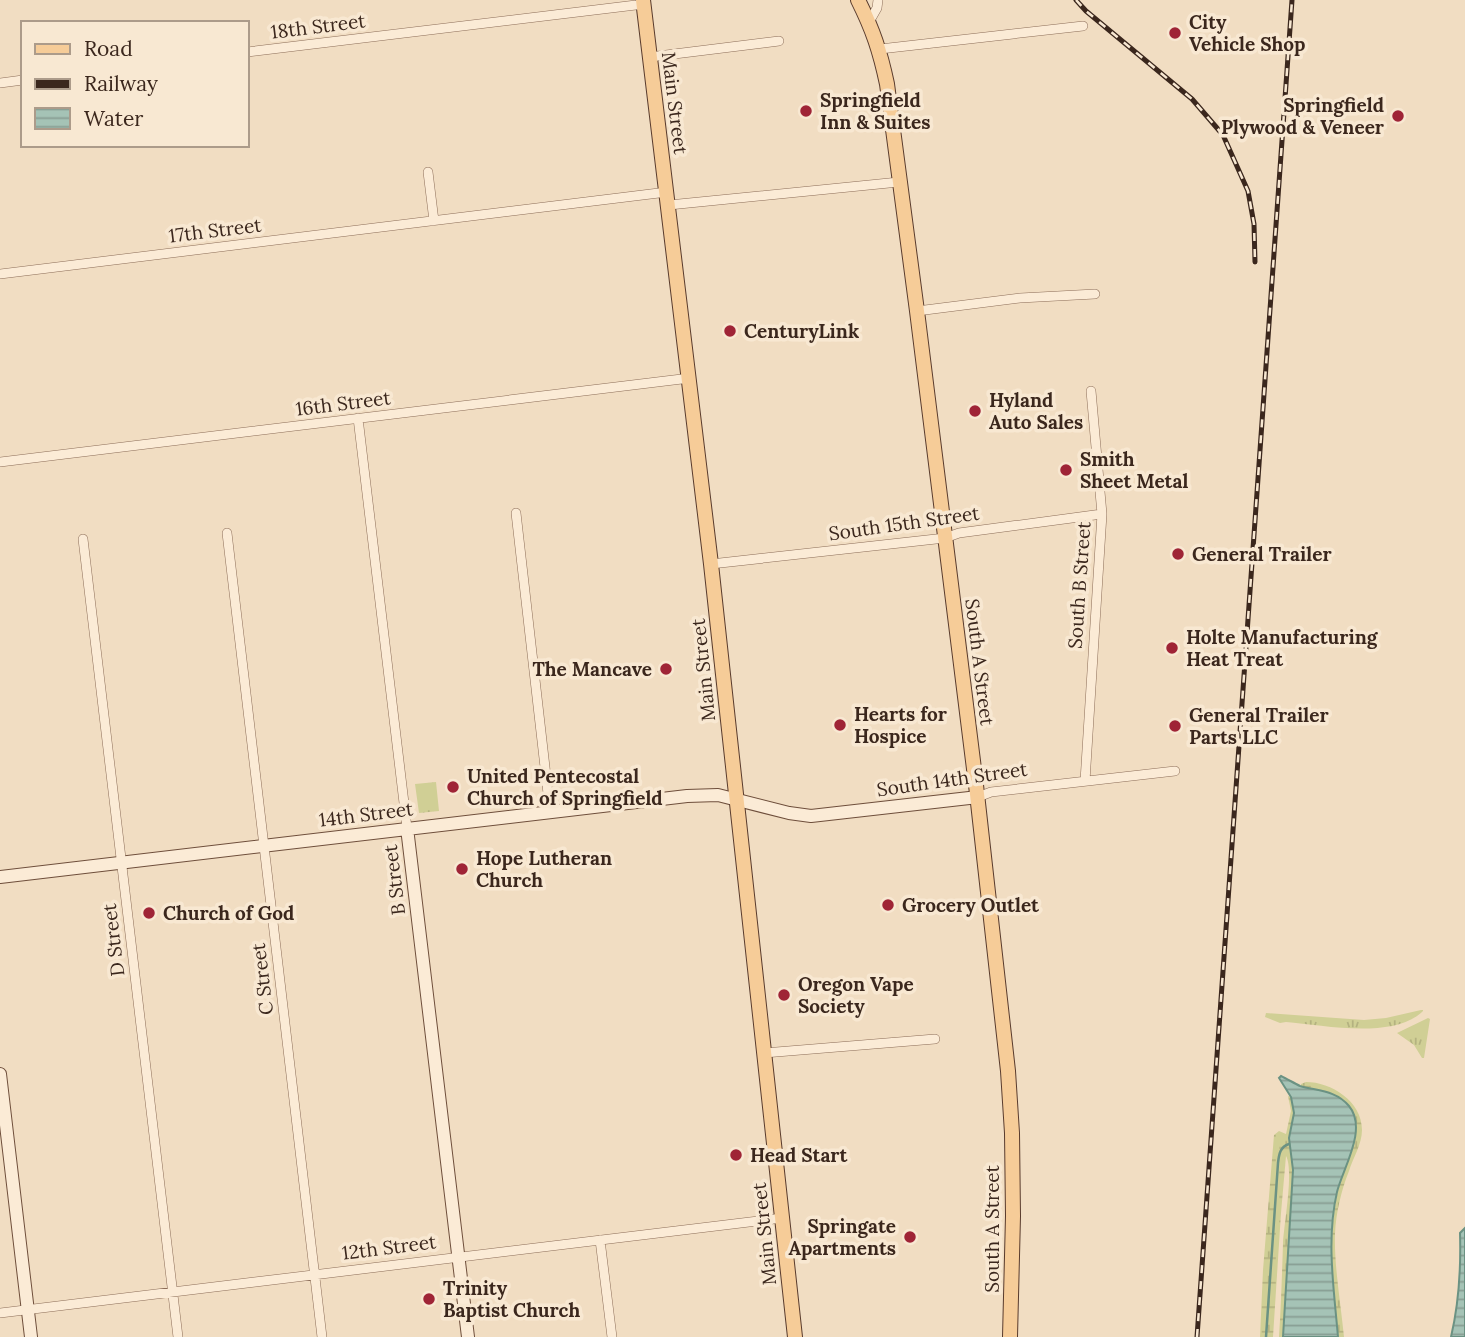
<svg xmlns="http://www.w3.org/2000/svg" width="1465" height="1337" font-family="Lora,serif">
	<style>
		.grass { fill: url(#grass-tufts) }
		.wetland { fill: url(#wetland-marsh) }
		.water { fill: url(#water-rules); stroke: #6b9283; stroke-width: 2 }
		.lines { fill: none; stroke-linecap: round; stroke-linejoin: round }
		.stream { stroke: #6b9283; stroke-width: 2.5 }
		.street-casing { stroke: #8c6d58; stroke-width: 10 }
		.secondary-casing { stroke: #6e4e3b; stroke-width: 14 }
		.primary-casing { stroke: #593b2d; stroke-width: 16 }
		.street { stroke: #fbebd6; stroke-width: 9 }
		.secondary { stroke: #fbebd6; stroke-width: 12 }
		.primary { stroke: #f6cc98; stroke-width: 14 }
		.rail-casing { stroke: #3b271d; stroke-width: 5 }
		.rail { stroke: #f8e8d2; stroke-width: 2.5; stroke-dasharray: 8; stroke-linecap: butt }
		.poi-dot { fill: #9f2436; stroke: #f8e8d2; stroke-width: 2.5 }
		.labels { text-anchor: middle; dominant-baseline: central; stroke-width: 7; stroke-linejoin: round; paint-order: stroke }
		.poi-label { font-size: 19px; font-weight: bold; fill: #3b271d; stroke: #f8e8d2; text-anchor: start }
		.street-label { font-size: 19px; fill: #3b271d; stroke: #f8e8d2 }
	</style>
	<defs>
		<pattern id="grass-tufts" width="24" height="20" patternUnits="userSpaceOnUse" patternTransform="scale(1.75)"><rect width="24" height="20" fill="#d0cf95"/><path d="M3 7l-1-3M5 7V3M7 7l1-3M15 17l-1-3M17 17v-4M19 17l1-3" fill="none" stroke="#b4b280"/></pattern>
		<pattern id="wetland-marsh" width="20" height="14" patternUnits="userSpaceOnUse" patternTransform="scale(1.75)"><rect width="20" height="14" fill="#d0cf95"/><path d="M1 5h8M5 5V1M11 12h8M15 12V8" fill="none" stroke="#b4b280"/></pattern>
		<pattern id="water-rules" width="6" height="5" patternUnits="userSpaceOnUse" patternTransform="scale(1.75)"><rect width="6" height="5" fill="#a5c3b6"/><path d="M0 2.5h6" fill="none" stroke="#889e93"/></pattern>
	</defs>
	<rect width="100%" height="100%" fill="#f1ddc2"/>
	<path class="grass" d="M436,782l3,29 -20,2 -4,-29z
		M1421,1010h2v1c-29,29 -100,14 -137,11l-6,1 -15,-6 1,-4 98,7 22,-2z
		M1428,1018l2,1 -6,39h-2l-8,-13 -17,-12z"/>
	<path class="wetland" d="M1306,1082c25,0 56,19 56,48 0,14 -9,28 -13,41 -8,20 -13,42 -14,63 -1,32 6,71 9,103h-6c-4,-47 -11,-95 -1,-142 5,-28 26,-56 15,-84l-51,-25v-2z
		M1288,1096l3,1 3,16 -5,25 4,32 -10,167h-4c2,-31 3,-62 4,-94 1,-19 11,-73 3,-87l-5,57 -8,124h-13l3,-67 11,-135 5,-4 7,3 5,-23z"/>
	<path class="water" d="M1281,1076c6,3 13,7 19,10 17,5 36,4 49,20 19,23 -6,62 -12,86 -11,48 -3,97 1,145h-55l10,-167 -4,-32 5,-25 -3,-16 -12,-19z
		M1465,1228v109h-14c8,-34 10,-69 9,-104z"/>
	<g class="lines">
		<path class="stream" d="M1266,1337l12,-174c1,-9 2,-16 11,-19"/>
		<g class="street-casing">
			<path id="street" d="M869,22l8,-14 1,-8
				M880,49l203,-23
				M247,52l397,-48
				M650,57l129,-16
				M0,83l23,-3
				M428,172l6,49
				M669,205l230,-23
				M0,274l667,-82
				M917,311l103,-13 75,-4
				M358,418l49,410
				M0,462l690,-84
				M516,513l34,298
				M227,533l95,804
				M83,539l95,798
				M711,564l234,-26 14,-5 143,-19
				M1085,781l17,-267 -11,-123
				M978,797l13,-5 184,-21
				M764,1053l171,-14
				M600,1240l12,97
				M0,1313l782,-95"/>
		</g>
		<g class="secondary-casing">
			<path id="secondary" d="M407,828l61,509
				M0,877l687,-81 31,-1 71,18 22,3 167,-19
				M0,1074l31,263"/>
		</g>
		<g class="primary-casing">
			<path id="primary" d="M643,0l68,564 84,773
				M858,0c15,30 22,51 29,84l30,227 59,474 32,286 4,62 1,83 -3,121"/>
		</g>
		<use href="#street" class="street"/>
		<use href="#secondary" class="secondary"/>
		<use href="#primary" class="primary"/>
		<g class="rail-casing">
			<path id="rail" d="M1076,0l10,11 106,88 31,36 25,56 6,33 1,38
				M1197,1337l95,-1337"/>
		</g>
		<use href="#rail" class="rail"/>
	</g>
	<g class="poi-dot">
		<circle cx="1175" cy="33" r="7"/>
		<circle cx="806" cy="111" r="7"/>
		<circle cx="1398" cy="116" r="7"/>
		<circle cx="730" cy="331" r="7"/>
		<circle cx="975" cy="411" r="7"/>
		<circle cx="1066" cy="470" r="7"/>
		<circle cx="1178" cy="554" r="7"/>
		<circle cx="1172" cy="648" r="7"/>
		<circle cx="666" cy="669" r="7"/>
		<circle cx="840" cy="725" r="7"/>
		<circle cx="1175" cy="726" r="7"/>
		<circle cx="453" cy="787" r="7"/>
		<circle cx="462" cy="869" r="7"/>
		<circle cx="888" cy="905" r="7"/>
		<circle cx="149" cy="913" r="7"/>
		<circle cx="784" cy="995" r="7"/>
		<circle cx="736" cy="1155" r="7"/>
		<circle cx="910" cy="1237" r="7"/>
		<circle cx="429" cy="1299" r="7"/>
	</g>
	<g class="labels">
		<g class="poi-label">
			<text x="1189" y="22">City<tspan x="1189" dy="22">Vehicle Shop</tspan></text>
			<text x="820" y="100">Springfield<tspan x="820" dy="22">Inn &amp; Suites</tspan></text>
			<text x="1384" y="105" text-anchor="end">Springfield<tspan x="1384" dy="22">Plywood &amp; Veneer</tspan></text>
			<text x="744" y="331">CenturyLink</text>
			<text x="989" y="400">Hyland<tspan x="989" dy="22">Auto Sales</tspan></text>
			<text x="1080" y="459">Smith<tspan x="1080" dy="22">Sheet Metal</tspan></text>
			<text x="1192" y="554">General Trailer</text>
			<text x="1186" y="637">Holte Manufacturing<tspan x="1186" dy="22">Heat Treat</tspan></text>
			<text x="652" y="669" text-anchor="end">The Mancave</text>
			<text x="854" y="714">Hearts for<tspan x="854" dy="22">Hospice</tspan></text>
			<text x="1189" y="715">General Trailer<tspan x="1189" dy="22">Parts LLC</tspan></text>
			<text x="467" y="776">United Pentecostal<tspan x="467" dy="22">Church of Springfield</tspan></text>
			<text x="476" y="858">Hope Lutheran<tspan x="476" dy="22">Church</tspan></text>
			<text x="902" y="905">Grocery Outlet</text>
			<text x="163" y="913">Church of God</text>
			<text x="798" y="984">Oregon Vape<tspan x="798" dy="22">Society</tspan></text>
			<text x="750" y="1155">Head Start</text>
			<text x="896" y="1226" text-anchor="end">Springate<tspan x="896" dy="22">Apartments</tspan></text>
			<text x="443" y="1288">Trinity<tspan x="443" dy="22">Baptist Church</tspan></text>
		</g>
		<g class="street-label">
			<text transform="translate(318 26) rotate(-7)">18th Street</text>
			<text transform="translate(675 103) rotate(83)">Main Street</text>
			<text transform="translate(215 230) rotate(-7)">17th Street</text>
			<text transform="translate(343 403) rotate(-7)">16th Street</text>
			<text transform="translate(904 523) rotate(-8)">South 15th Street</text>
			<text transform="translate(1079 585) rotate(-86)">South B Street</text>
			<text transform="translate(980 662) rotate(83)">South A Street</text>
			<text transform="translate(703 670) rotate(-96)">Main Street</text>
			<text transform="translate(952 779) rotate(-8)">South 14th Street</text>
			<text transform="translate(366 814) rotate(-7)">14th Street</text>
			<text transform="translate(394 880) rotate(-97)">B Street</text>
			<text transform="translate(113 940) rotate(-97)">D Street</text>
			<text transform="translate(262 979) rotate(-97)">C Street</text>
			<text transform="translate(992 1229) rotate(-90)">South A Street</text>
			<text transform="translate(764 1234) rotate(-96)">Main Street</text>
			<text transform="translate(389 1247) rotate(-7)">12th Street</text>
		</g>
	</g>
	<rect x="21" y="21" width="228" height="126" fill="#f8e8d2" stroke="#ac9b8a" stroke-width="2"/>
	<rect x="35" y="44" width="35" height="10" fill="#f6cc98" stroke="#ac9b8a" stroke-width="2"/>
	<text x="84" y="56" font-size="21" fill="#3b271d">Road</text>
	<rect x="35" y="79" width="35" height="10" fill="#3b271d" stroke="#ac9b8a" stroke-width="2"/>
	<text x="84" y="91" font-size="21" fill="#3b271d">Railway</text>
	<rect x="35" y="108" width="35" height="21" fill="url(#water-rules)" stroke="#ac9b8a" stroke-width="2"/>
	<text x="84" y="126" font-size="21" fill="#3b271d">Water</text>
</svg>
